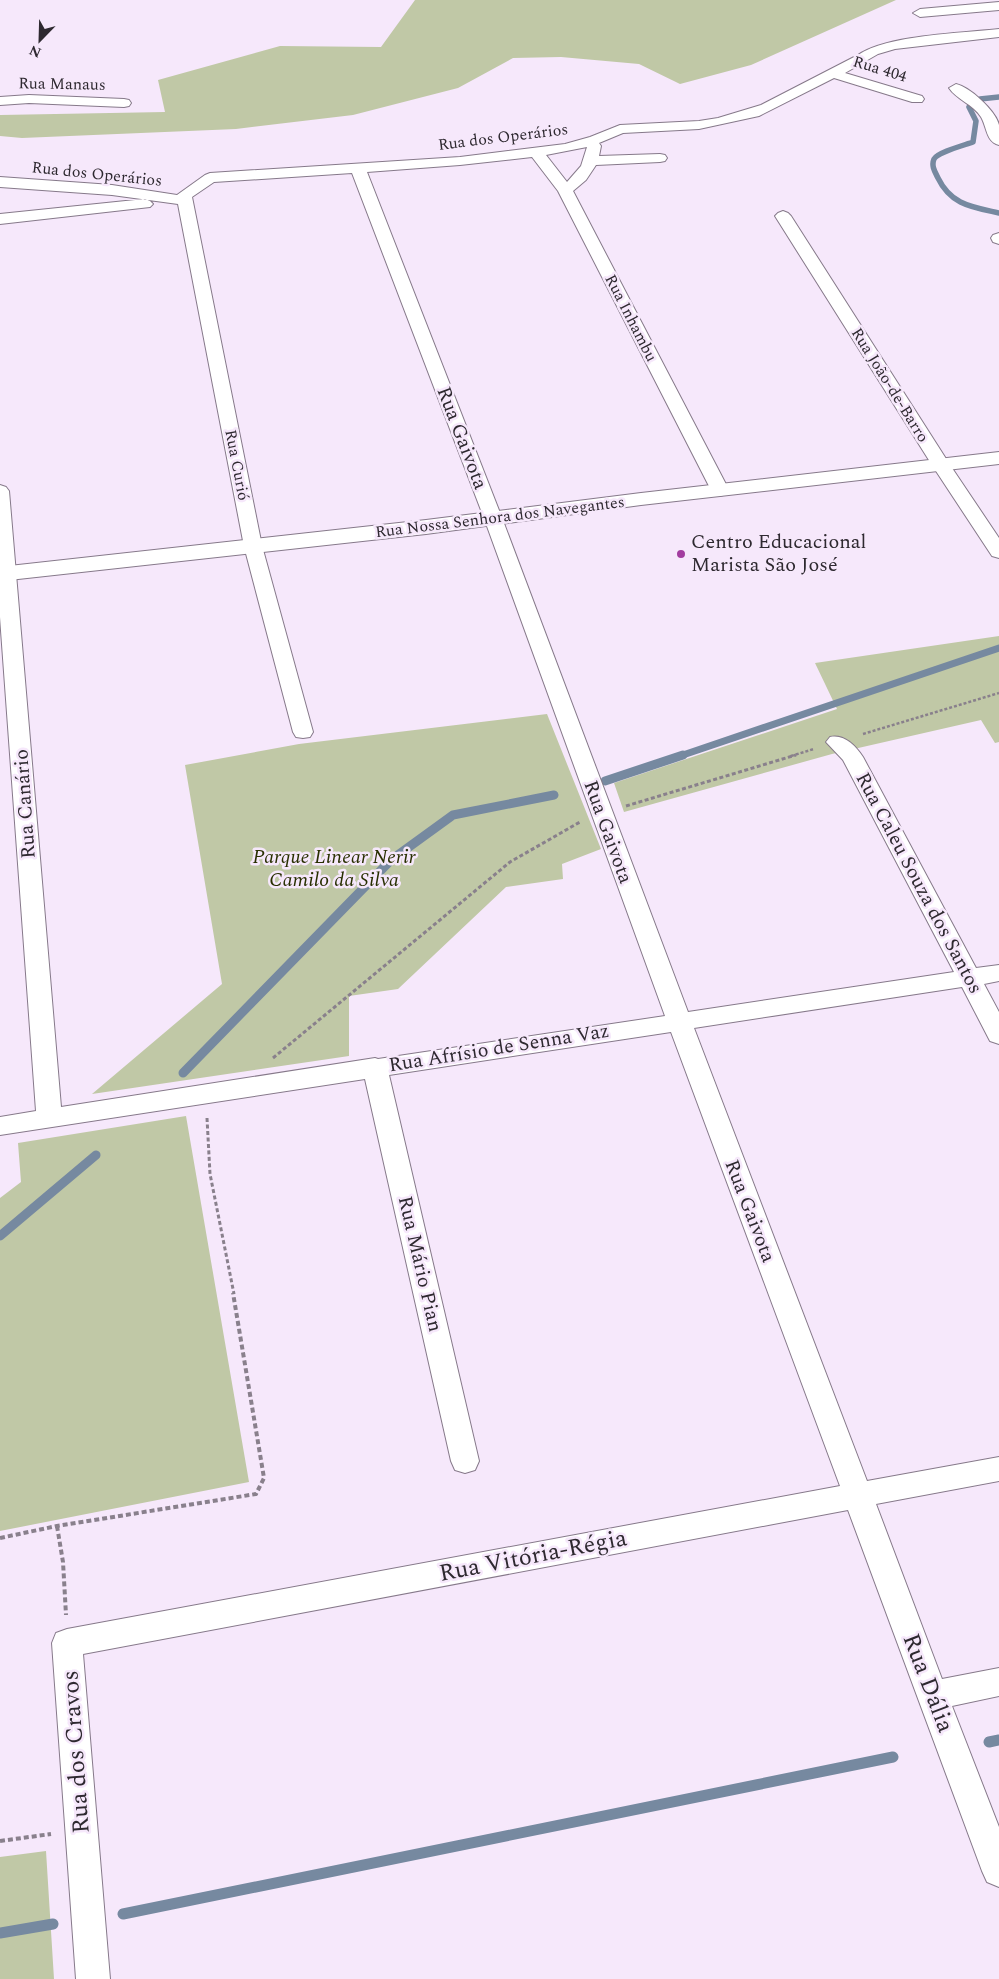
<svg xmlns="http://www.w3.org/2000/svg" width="999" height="1979" font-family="Spectral,serif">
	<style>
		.green { fill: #c0c8a6 }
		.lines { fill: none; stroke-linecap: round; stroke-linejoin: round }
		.stream-far3 { stroke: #7689a0; stroke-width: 5.5 }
		.stream-far2 { stroke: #7689a0; stroke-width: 7 }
		.stream-far1 { stroke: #7689a0; stroke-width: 9 }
		.stream { stroke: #7689a0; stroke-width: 11 }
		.street-casing { stroke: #86798a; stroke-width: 2 }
		.secondary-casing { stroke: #86798a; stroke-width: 2 }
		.path-far2 { stroke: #89808c; stroke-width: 2.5; stroke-dasharray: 3 2; stroke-linecap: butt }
		.path-far1 { stroke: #89808c; stroke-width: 3; stroke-dasharray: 4 2.5; stroke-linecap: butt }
		.path { stroke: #89808c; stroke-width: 4; stroke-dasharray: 5 3; stroke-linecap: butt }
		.street { fill: #fff; fill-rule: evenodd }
		.secondary { fill: #fff; fill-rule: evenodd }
		.poi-dot { fill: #a23c9f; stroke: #f6e8fb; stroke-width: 2 }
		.labels { text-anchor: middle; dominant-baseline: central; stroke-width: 5; stroke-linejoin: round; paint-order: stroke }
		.far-street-label { font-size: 16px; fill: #2e2930; stroke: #f6e8fb }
		.street-label { font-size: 20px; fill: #2e2930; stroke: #f6e8fb }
		.poi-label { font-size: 20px; fill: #2e2930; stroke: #f6e8fb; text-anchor: start }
		.park-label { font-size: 20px; font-style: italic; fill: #282f00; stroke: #f6e8fb }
		.near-street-label { font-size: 24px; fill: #2e2930; stroke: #f6e8fb }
	</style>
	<rect width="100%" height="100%" fill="#f6e8fb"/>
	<path class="green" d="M415,0h481l-145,65 -71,19 -41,-20 -78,-7 -48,1 -55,30 -105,27 -117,14 -214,9 -22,-2v-21l165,-3 -7,-32 122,-34 101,1z
		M999,636v106l-4,1 -14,-23 -149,34 -208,58 -10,-29 223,-74 -22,-46z
		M547,714l54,135 -39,15 1,15 -57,8 -108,102 -49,7v60l-257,38 130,-110 -37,-219 114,-21z
		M186,1116l63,366 -249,49v-333l21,-16 -3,-39z
		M46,1851l8,128h-54v-122z"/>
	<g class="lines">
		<path class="stream-far3" d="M980,99l19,-2
			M969,107l7,14 -3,21c-8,3 -35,10 -39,17 -3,7 1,13 4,19 13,27 34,29 61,35"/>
		<path class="stream-far2" d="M680,756l319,-108"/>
		<path class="stream-far1" d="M605,781l78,-26
			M183,1073l208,-213 62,-45 101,-20
			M0,1236l96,-81"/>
		<path class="stream" d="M989,1742l10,-2
			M123,1914l770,-157
			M0,1933l53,-9"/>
		<g class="street-casing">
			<path id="street" d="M999,2v8l-79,7 -7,-4 7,-4z
				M999,29v8l-104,12 -17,5 -33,19 77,23 2,3 -2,3h-10l-78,-24 -75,38 -60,13 -76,4 -24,10 2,3 -2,10 61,-2 5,1 2,3 -2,3 -5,1 -64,3 -10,15 -13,11 156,299 -3,4 -6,2 -6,-2 -3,-4 -153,-299 -26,-34 -72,8 -93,7 135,346 186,494 266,-40 -111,-212 -17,-18 4,-5c14,-3 25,8 33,20l113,211 23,-3v16l-15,3 15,28v32l-9,-3 -28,-54 -268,41 173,453 132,-24v24l-123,23 66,175 57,-11v28l-47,10 47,121v60l-12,-5 -5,-11 -134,-361 -765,144 27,325h-34l-24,-336 4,-10 11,-4 773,-143 -169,-454 -282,43 90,386 -4,9 -10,3 -10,-3 -4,-9 -86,-382 -365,56v-18l36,-6 -36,-494v-132l6,2 3,4 52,616 314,-49 3,1 287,-43 -181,-498 -132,-345 -138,9 -22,15 70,349 51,186 -3,5 -7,1 -7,-1 -3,-5 -49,-186 -66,-342 -66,-9 -112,-8v-10l112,8 65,10 28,-20 5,-2 250,-16 105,-13 25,-7 30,-12 79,-4 19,-3 43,-13 97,-50c29,-20 104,-22 141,-26zM587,147l-6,19 -14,16 -21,-27z
				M956,84c14,3 40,27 43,41 0,6 0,14 0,20 -13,-3 -12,-18 -18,-28 -8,-13 -24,-17 -32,-29z
				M29,95l95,4 5,1 2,3 -2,3 -5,1 -95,-4 -29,2v-8z
				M145,199l5,2 3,3 -3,3 -150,17v-10z
				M783,211l5,2 3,3 159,249 49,73v20l-7,-2 -60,-91 -157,-249 3,-3z
				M999,233v11l-6,-2 -2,-4 2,-3z"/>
		</g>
		<g class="secondary-casing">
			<path id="secondary" d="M999,452v12l-358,41 -215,29 -426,47v-14l426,-47 215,-27z"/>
		</g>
		<path class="path-far2" d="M863,734l136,-41
			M791,756l23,-7"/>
		<path class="path-far1" d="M626,806l170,-51
			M273,1058l237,-196 70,-40
			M207,1118l3,56 24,120"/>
		<path class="path" d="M57,1526l6,36 3,53
			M0,1538l57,-12 199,-32 8,-16 -31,-185
			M0,1841l51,-7"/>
		<use href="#street" class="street"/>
		<use href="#secondary" class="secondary"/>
	</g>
	<circle class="poi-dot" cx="681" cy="554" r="5"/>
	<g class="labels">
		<g class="far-street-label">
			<text transform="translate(880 69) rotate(17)">Rua 404</text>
			<text transform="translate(62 84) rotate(1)">Rua Manaus</text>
			<text transform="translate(503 137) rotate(-7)">Rua dos Operários</text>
			<text transform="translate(97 174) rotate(6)">Rua dos Operários</text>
			<text transform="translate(631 318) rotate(63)">Rua Inhambu</text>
			<text transform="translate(890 385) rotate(58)">Rua João-de-Barro</text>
			<text transform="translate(237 465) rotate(79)">Rua Curió</text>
			<text transform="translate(500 517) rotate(-7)">Rua Nossa Senhora dos Navegantes</text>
		</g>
		<g class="street-label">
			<text transform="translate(462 438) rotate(69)">Rua Gaivota</text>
			<text transform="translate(25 804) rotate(-94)">Rua Canário</text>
			<text transform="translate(608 832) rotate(70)">Rua Gaivota</text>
			<text transform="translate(919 883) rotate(62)">Rua Caleu Souza dos Santos</text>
			<text transform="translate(499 1048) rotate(-9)">Rua Afrísio de Senna Vaz</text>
			<text transform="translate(750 1211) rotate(69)">Rua Gaivota</text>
			<text transform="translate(420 1264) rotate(77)">Rua Mário Pian</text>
		</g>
		<g class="poi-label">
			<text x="691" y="542">Centro Educacional<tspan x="691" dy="23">Marista São José</tspan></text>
		</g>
		<g class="park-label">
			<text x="334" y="857">Parque Linear Nerir<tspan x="334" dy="23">Camilo da Silva</tspan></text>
		</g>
		<g class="near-street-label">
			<text transform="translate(533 1556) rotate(-11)">Rua Vitória-Régia</text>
			<text transform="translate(928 1683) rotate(69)">Rua Dália</text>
			<text transform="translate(76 1752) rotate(-94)">Rua dos Cravos</text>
		</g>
	</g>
	<g transform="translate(40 40) rotate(203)" stroke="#f6e8fb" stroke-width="4" paint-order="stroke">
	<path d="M0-4L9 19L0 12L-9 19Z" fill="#2e2930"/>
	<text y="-8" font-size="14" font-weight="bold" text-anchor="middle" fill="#2e2930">N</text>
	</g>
</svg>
